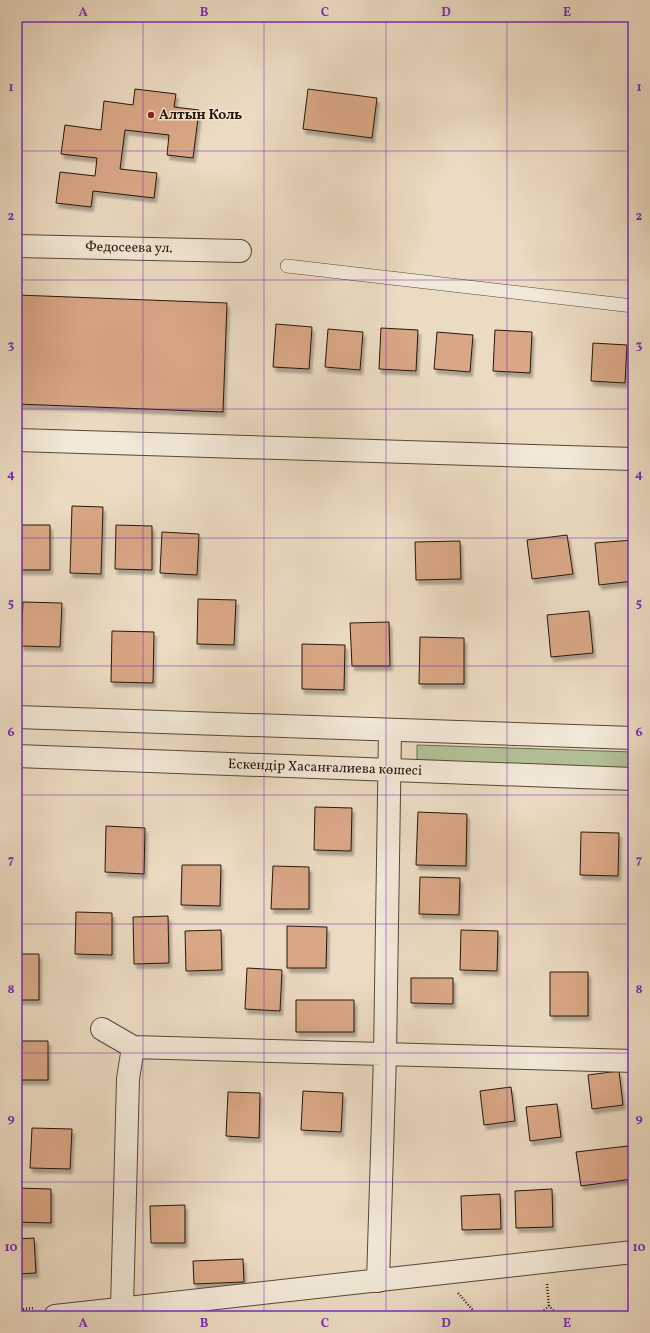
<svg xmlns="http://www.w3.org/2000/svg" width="650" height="1333" font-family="Vollkorn,serif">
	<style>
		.green { fill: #b3c196; stroke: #6c6c4f }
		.building { fill: #d9a786; stroke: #261608; filter: url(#shadow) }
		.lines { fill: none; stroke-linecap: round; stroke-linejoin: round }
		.service-casing { stroke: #574736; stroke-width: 14 }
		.minor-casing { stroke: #574736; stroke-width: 24 }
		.tertiary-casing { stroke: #574736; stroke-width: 24 }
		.path { stroke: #261608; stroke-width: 2.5; stroke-dasharray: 1 2; stroke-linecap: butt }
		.service { stroke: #f2e8d7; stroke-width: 13 }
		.minor { stroke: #f2e8d7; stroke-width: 22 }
		.tertiary { stroke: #f2e8d7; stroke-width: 22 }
		.grid { fill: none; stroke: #7b2cbf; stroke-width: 1; stroke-opacity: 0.55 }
		.poi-dot { fill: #8f2418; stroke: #f2e8d7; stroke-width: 1.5 }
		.labels { text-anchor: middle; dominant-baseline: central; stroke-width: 3; stroke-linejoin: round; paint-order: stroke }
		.poi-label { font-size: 14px; font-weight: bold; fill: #261608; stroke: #f2e8d7; text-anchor: start }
		.street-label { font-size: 14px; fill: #261608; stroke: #f2e8d7 }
		.neatline { fill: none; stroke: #7b2cbf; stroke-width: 1.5 }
		.grid-label { font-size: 13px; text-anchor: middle; font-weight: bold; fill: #7b2cbf }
	</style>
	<defs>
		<filter id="shadow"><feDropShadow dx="2.5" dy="4.5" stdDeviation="1" flood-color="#0004"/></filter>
	</defs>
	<rect width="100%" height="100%" fill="#ebdbc2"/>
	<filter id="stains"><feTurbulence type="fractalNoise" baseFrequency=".005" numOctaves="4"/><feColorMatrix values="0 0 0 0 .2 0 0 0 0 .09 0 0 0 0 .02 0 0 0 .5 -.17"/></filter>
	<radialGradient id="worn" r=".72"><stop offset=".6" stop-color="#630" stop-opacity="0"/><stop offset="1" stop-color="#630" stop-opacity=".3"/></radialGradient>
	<path class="green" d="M417,745l216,7v19l-216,-6z"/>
	<path class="building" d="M135,89l41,5 -2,13 25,3 -6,48 -26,-3 2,-20 -44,-5 -5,39 37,4 -3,25 -61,-7 -2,16 -35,-4 4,-31 35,4 2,-18 -36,-4 4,-29 36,5 3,-29 29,4z
		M308,89l69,9 -5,40 -69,-9z
		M17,295l210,8 -4,109 -206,-8z
		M276,324l36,3 -3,42 -36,-2z
		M381,328l37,2 -2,41 -37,-2z
		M328,329l35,3 -3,38 -35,-3z
		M495,330l37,2 -2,41 -37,-2z
		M437,332l36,3 -3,37 -36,-3z
		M593,343l34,2 -2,38 -34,-2z
		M72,506l31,1 -2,67 -31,-1z
		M17,525h33v45h-33z
		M116,525l36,1v44l-37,-1z
		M162,532l37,2 -2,41 -37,-2z
		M567,535l6,39 -41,5 -5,-39z
		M633,540v41l-34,4 -4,-42z
		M460,541l1,38 -45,1 -1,-38z
		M198,599l38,1 -2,45 -37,-1z
		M23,602l39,1 -2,44 -39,-1z
		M589,611l4,42 -42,4 -4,-42z
		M389,622l1,44h-38l-2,-43z
		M112,631l42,1 -1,51 -42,-1z
		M420,637l44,1v46h-45z
		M302,644l43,1 -1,45 -42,-1z
		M315,807l37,1 -1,43 -37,-1z
		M418,812l49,2 -1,52 -50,-1z
		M106,826l39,2 -1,46 -39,-2z
		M581,832l38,1 -1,43 -38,-1z
		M182,865h39l-1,41 -39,-1z
		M273,866l36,1v42h-38z
		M420,877l40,1 -1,37 -40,-1z
		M76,912l36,1v42l-37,-1z
		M168,916l1,47 -35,1 -1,-47z
		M287,926l40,1 -1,41h-39z
		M221,930l1,40 -36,1 -1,-40z
		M461,930l37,1 -1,40 -37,-1z
		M17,954h22v46h-22z
		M247,968l35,2 -2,41 -35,-2z
		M550,972h38v44h-38z
		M411,978h42v26l-42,-1z
		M296,1000h58v32h-58z
		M17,1041h31v39h-31z
		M619,1071l4,34 -31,4 -4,-34z
		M511,1087l4,34 -31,4 -4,-34z
		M303,1091l40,2 -2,39 -40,-2z
		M228,1092l32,1 -1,45 -33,-2z
		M557,1104l4,33 -31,4 -4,-34z
		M32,1128l40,1 -2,40 -40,-1z
		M628,1146l4,33 -51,7 -5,-34z
		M17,1188l34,1v34l-34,-1z
		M552,1189l1,38 -37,1 -1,-37z
		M500,1194l1,35 -39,1 -1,-34z
		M185,1205v38h-34l-1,-37z
		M34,1238l2,35 -19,1v-35z
		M243,1259l1,23 -50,2 -1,-23z"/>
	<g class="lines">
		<g class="service-casing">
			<path id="service" d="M287,266l346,40"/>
		</g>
		<g class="minor-casing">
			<path id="minor" d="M17,246l223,5
				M17,440l616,19
				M102,1029l31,18 500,14
				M378,1281l7,-226 5,-325
				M122,1308l6,-229 5,-32"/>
		</g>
		<g class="tertiary-casing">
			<path id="tertiary" d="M17,717l616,21
				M17,756l616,23
				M55,1316l578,-64"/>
		</g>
		<path class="path" d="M547,1284l2,22
			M458,1293l20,23
			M17,1310l17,-2
			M537,1316l12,-10 10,10"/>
		<use href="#service" class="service"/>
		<use href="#minor" class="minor"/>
		<use href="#tertiary" class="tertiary"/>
	</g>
	<path class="grid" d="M143,17v1299M264,17v1299M386,17v1299M507,17v1299M17,151h616M17,280h616M17,409h616M17,538h616M17,666h616M17,795h616M17,924h616M17,1053h616M17,1182h616"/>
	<circle class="poi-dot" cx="151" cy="115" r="4"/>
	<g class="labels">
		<g class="poi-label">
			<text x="159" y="115">Алтын Коль</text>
		</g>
		<g class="street-label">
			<text transform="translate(129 248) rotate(1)">Федосеева ул.</text>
			<text transform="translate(325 768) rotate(2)">Ескендір Хасанғалиева көшесі</text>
		</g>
	</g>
	<rect width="650" height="1333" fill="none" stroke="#ebdbc2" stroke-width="44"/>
	<rect x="22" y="22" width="606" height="1289" class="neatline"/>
	<g class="grid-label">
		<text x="83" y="16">A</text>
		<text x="204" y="16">B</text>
		<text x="325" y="16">C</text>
		<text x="446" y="16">D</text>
		<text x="567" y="16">E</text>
		<text x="11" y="91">1</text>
		<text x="639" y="91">1</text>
		<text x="11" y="220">2</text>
		<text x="639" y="220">2</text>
		<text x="11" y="349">3</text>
		<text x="639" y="349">3</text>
		<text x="11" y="478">4</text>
		<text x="639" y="478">4</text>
		<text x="11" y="607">5</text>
		<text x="639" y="607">5</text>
		<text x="11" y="736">6</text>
		<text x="639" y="736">6</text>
		<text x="11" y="864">7</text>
		<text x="639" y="864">7</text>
		<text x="11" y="993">8</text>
		<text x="639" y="993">8</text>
		<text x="11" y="1122">9</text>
		<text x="639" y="1122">9</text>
		<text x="11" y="1251">10</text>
		<text x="639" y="1251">10</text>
		<text x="83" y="1327">A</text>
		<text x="204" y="1327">B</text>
		<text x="325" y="1327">C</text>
		<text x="446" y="1327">D</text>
		<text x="567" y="1327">E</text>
	</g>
	<rect width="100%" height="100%" filter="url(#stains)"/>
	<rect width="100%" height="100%" fill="url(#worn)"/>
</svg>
